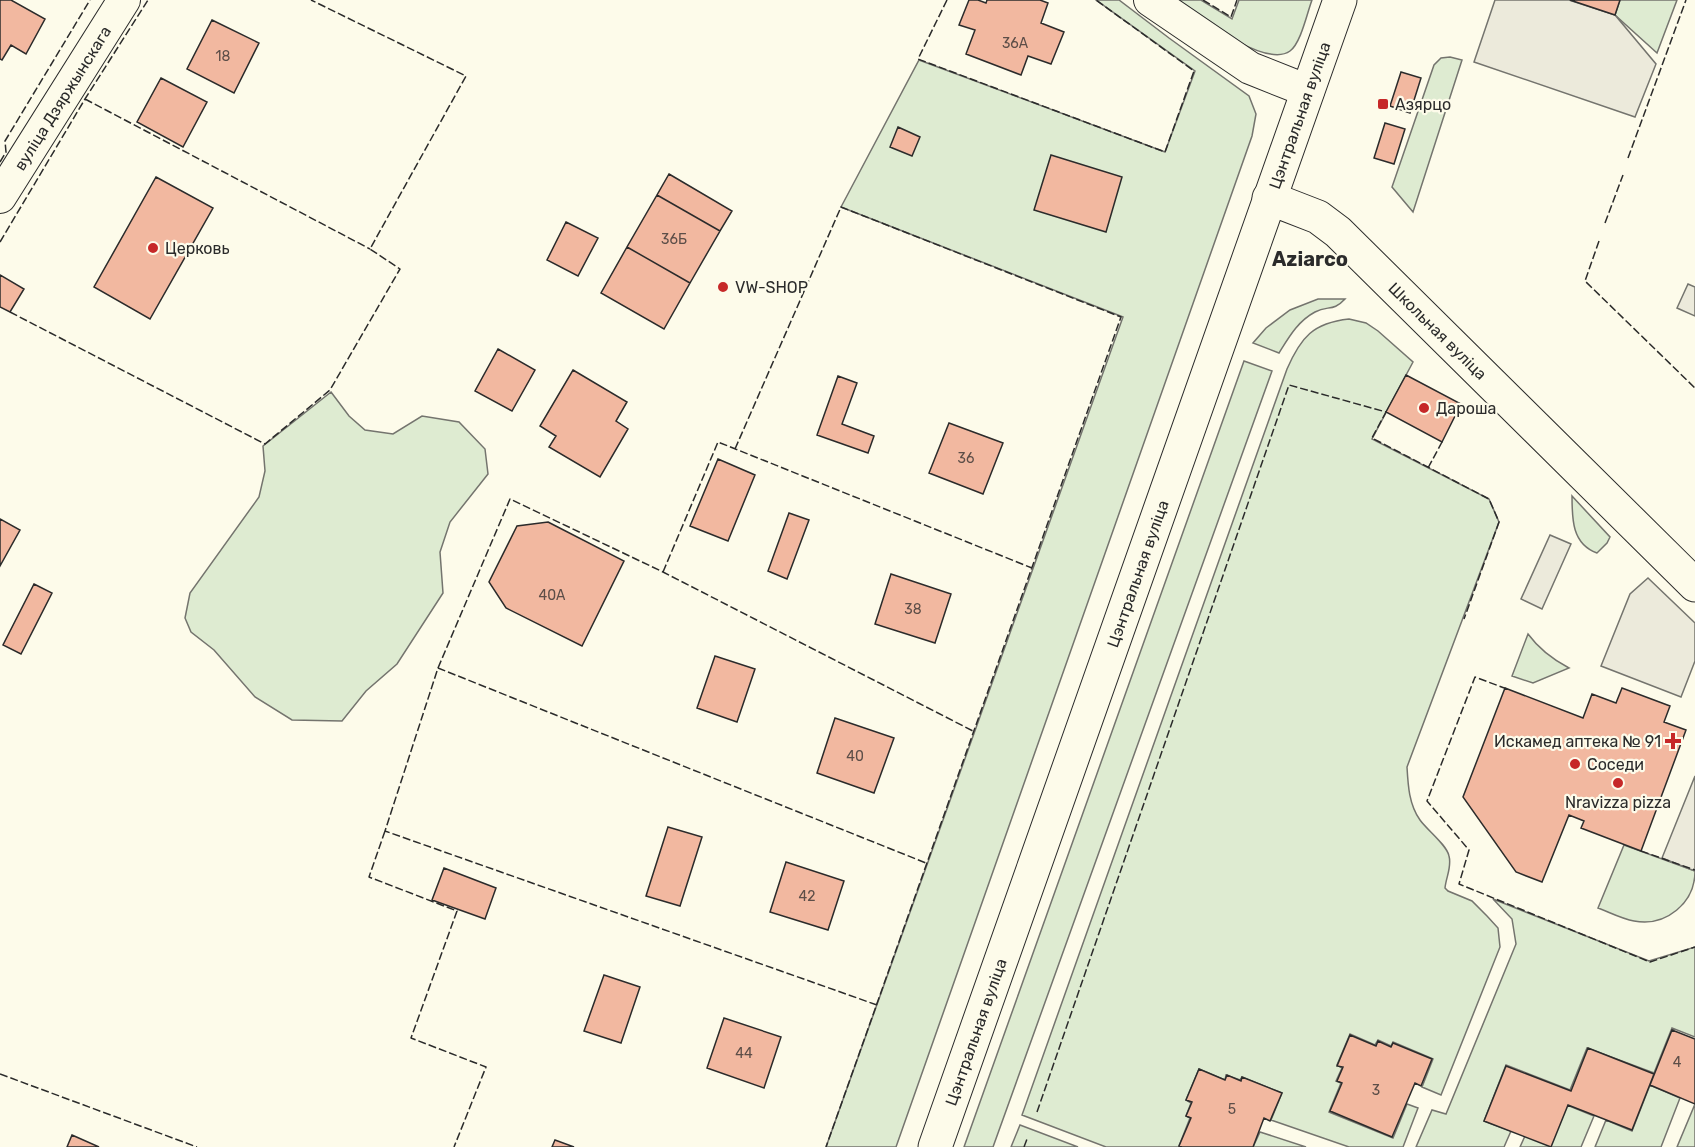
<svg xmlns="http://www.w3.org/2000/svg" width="1695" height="1147" font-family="Rubik,sans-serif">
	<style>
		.green { fill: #deebd1; stroke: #74746e; stroke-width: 1.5 }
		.parking { fill: #eceadb; stroke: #74746e; stroke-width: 1.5 }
		.building { fill: #f2b8a0; stroke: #2b2b2b; stroke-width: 1.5 }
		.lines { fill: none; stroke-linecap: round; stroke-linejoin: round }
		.minor-casing { stroke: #2b2b2b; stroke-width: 34 }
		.tertiary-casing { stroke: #2b2b2b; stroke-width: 35 }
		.secondary-casing { stroke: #2b2b2b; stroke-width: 35 }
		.minor { stroke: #fdfbea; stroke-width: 32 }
		.tertiary { stroke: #fdfbea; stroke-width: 33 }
		.secondary { stroke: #fdfbea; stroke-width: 33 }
		.fence { stroke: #2b2b2b; stroke-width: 1.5; stroke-dasharray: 8 3; stroke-linecap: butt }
		.poi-dot { fill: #c62828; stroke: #fdfbea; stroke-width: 2 }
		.labels { text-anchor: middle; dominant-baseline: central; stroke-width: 4.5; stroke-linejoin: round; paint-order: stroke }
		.number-label { font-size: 14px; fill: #5d4e48 }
		.street-label { font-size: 16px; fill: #2b2b2b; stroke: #fdfbea }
		.poi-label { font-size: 16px; fill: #2b2b2b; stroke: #fdfbea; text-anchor: start }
		.quarter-label { font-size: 20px; font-weight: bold; fill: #2b2b2b; stroke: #fdfbea }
	</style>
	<rect width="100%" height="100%" fill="#fdfbea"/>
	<path class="green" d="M1096,0h23l50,38 80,58 7,18 -4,22 -356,1011h-70l297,-830 -282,-110 78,-147 246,92 30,-81z
		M1175,0h26l31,19 7,-19h73c-5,13 -11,43 -22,51 -25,18 -94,-36 -115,-51z
		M1620,0h57l-20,53 -42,-38z
		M1450,57l12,3 -49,152 -21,-25 42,-122 7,-7z
		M1318,299h27c-12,13 -17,6 -30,13 -17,9 -26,25 -36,41l-26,-10 13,-15 24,-18z
		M1349,319l17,4 12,8 35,31 -41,77 117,60 10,23 -92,245c1,18 2,38 13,53 7,10 27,25 29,36 3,11 -3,21 -4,32l3,3 24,10 15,15 11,12 2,19 -59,148 -19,-8 11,-28 -40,-17 -2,4 -13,-6 -3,5 -25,-11 -13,31 5,3 -6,13 5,2 -12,29 64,26 14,-34 11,4 -15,39h-54l-78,-27 11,-27 -40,-16 -2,3 -14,-5 -1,5 -26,-11 -13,31 5,3 -5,13 4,2 -11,28 2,1h-75l-84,-32 265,-746c14,-32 26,-46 62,-50z
		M1244,361l28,10 -279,776h-29z
		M331,392l18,24 16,14 28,4 29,-18 37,6 26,27 3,25 -38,48 -10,30 3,41 -46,71 -31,27 -24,30 -50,-1 -37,-23 -41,-47 -23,-18 -6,-14 5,-25 69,-96 6,-26 -2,-25z
		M1572,496l38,41 -3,6 -10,10c-25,-9 -25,-34 -25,-57z
		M1528,634c11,15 24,25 41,34l-36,15 -21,-7z
		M1624,845l71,26c0,32 -29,56 -61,50 -12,-2 -25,-9 -36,-13z
		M1493,899l156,62 46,-14v90l-23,-9 -18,45 -67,-25 -17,42 -64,-25 -22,56 27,10 -7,16h-88l16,-37 14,4 70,-170 -4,-25z
		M1650,1085l30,13 -19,49h-66l11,-27 26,11z
		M1695,1104v43h-18z
		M1567,1105l27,11 -13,31h-61l5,-11z
		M1020,1125l58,22h-67z
		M1260,1132l46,15h-53z"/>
	<path class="parking" d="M1495,0h74l46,15 41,49 -21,53 -161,-55z
		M1688,284l7,3v29l-18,-8z
		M1550,535l21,9 -29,65 -21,-10z
		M1648,578l47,45v38l-14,36 -80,-31 29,-72z
		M1695,776v95l-33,-13z"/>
	<path class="building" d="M0,0h11l34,19 -19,35 -15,-9 -9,15 -2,-1z
		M969,0h9l8,3 1,-3h53l8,3 -7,20 23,9 -13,32 -23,-8 -7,19 -55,-21 9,-24 -16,-5z
		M1570,0h50l-5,15z
		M212,20l47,23 -25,50 -47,-24z
		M1401,72l20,6 -11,35 -20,-7z
		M161,78l46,24 -24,45 -46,-25z
		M1385,123l20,6 -11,35 -20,-6z
		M898,127l22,10 -8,19 -22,-9z
		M1051,155l71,22 -16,55 -72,-22z
		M669,174l63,37 -12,20 -63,-36z
		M156,177l57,31 -63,111 -56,-32z
		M657,195l63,36 -30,52 -63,-36z
		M566,222l32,16 -20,38 -31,-16z
		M627,247l63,36 -26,46 -63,-36z
		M0,275l24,14 -14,23 -10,-5z
		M498,349l37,21 -23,41 -37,-20z
		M573,370l54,32 -11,19 12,8 -28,48 -51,-30 7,-11 -16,-10z
		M1406,375l55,29 -19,38 -56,-30z
		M838,376l19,7 -15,41 32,12 -6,17 -51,-18z
		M949,423l54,20 -20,51 -54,-21z
		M718,459l37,16 -27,66 -38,-15z
		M789,513l20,7 -22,59 -19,-8z
		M0,519l20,11 -20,36z
		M548,522l76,39 -42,85 -76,-38 -17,-26 28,-56z
		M891,574l60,20 -16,49 -60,-19z
		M34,584l18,9 -31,61 -18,-9z
		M715,656l40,13 -18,53 -40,-14z
		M1505,688l78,30 9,-24 24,9 6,-15 48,18 -6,16 22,8 -45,121 -60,-23 3,-7 -15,-6 -27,67 -26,-10 -53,-75z
		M835,718l59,20 -20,55 -57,-20z
		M668,827l34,10 -22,69 -34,-10z
		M786,862l58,19 -16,49 -58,-18z
		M444,868l52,20 -11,31 -53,-19z
		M604,975l36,12 -19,56 -37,-12z
		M724,1018l57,19 -17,51 -57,-20z
		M1672,1030l23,9v65l-45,-19z
		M1350,1035l26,11 2,-5 13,6 2,-4 39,16 -11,27 -6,-3 -23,54 -62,-26 12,-28 -5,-2 6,-14 -6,-1z
		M1588,1048l66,26 -22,56 -64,-25 -17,42 -67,-26 22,-55 65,25z
		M1199,1069l26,11 2,-5 14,6 1,-4 40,16 -12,28 -6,-3 -11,29h-71l-3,-1 12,-28 -5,-2 6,-14 -6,-2z
		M72,1135l27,12h-32z
		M555,1140l19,7h-22z"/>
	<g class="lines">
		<g class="minor-casing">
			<g id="minor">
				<path d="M1150,0l100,68 58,23"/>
				<path id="s1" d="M0,197l124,-197"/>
			</g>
		</g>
		<g class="tertiary-casing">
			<g id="tertiary">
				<path id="s2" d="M1269,198l49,19 20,15 357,353"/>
			</g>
		</g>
		<g class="secondary-casing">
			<g id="secondary">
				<path id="s3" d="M935,1147l405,-1147"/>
			</g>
		</g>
		<use href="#minor" class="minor"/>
		<use href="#tertiary" class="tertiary"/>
		<use href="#secondary" class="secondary"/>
		<path class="fence" d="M947,0l-29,59 247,93 29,-81 -98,-71
			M1203,0l28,17 6,-17
			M85,99l285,150
			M1628,158l58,-158
			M0,162l6,-10 -1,-11 85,-141
			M1605,223l18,-48
			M1599,241l-14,40 110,107
			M0,242l85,-143 63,-99
			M10,312l255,132 65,-54 70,-121 -30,-20 96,-173 -155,-76
			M735,449l106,-242 280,110 -295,830
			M1428,468l14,-26
			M663,572l55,-130 314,126
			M438,668l72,-169 153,73 310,159
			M1507,689l-32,-12 -48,124 42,49 -10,34 191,78 45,-15
			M385,831l-16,46 88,34 -46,127 75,29 -32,80
			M1641,851l54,19
			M877,1005l-492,-174 53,-163 488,195
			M0,1074l197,73
			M1037,1112l252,-727 97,27 -14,26 117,61 10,23 -35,97
			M1024,1147l3,-8"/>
	</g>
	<g class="poi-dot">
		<rect x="1377" y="98" width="12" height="12" rx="3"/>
		<circle cx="153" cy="248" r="6"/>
		<circle cx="723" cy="287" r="6"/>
		<circle cx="1424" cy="408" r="6"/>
		<path d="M1670 732h6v6h6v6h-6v6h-6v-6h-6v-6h6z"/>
		<circle cx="1575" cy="764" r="6"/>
		<circle cx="1618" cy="783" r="6"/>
	</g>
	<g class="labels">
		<g class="number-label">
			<text x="1015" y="43">36А</text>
			<text x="223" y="56">18</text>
			<text x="674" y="239">36Б</text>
			<text x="966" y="458">36</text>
			<text x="552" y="595">40А</text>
			<text x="913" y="609">38</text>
			<text x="855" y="756">40</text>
			<text x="807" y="896">42</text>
			<text x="744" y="1053">44</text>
			<text x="1677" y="1062">4</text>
			<text x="1376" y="1090">3</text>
			<text x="1232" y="1109">5</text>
		</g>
		<g class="street-label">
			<text stroke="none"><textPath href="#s1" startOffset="117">вуліца Дзяржынскага</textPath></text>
			<text stroke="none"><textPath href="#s3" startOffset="1094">Цэнтральная вуліца</textPath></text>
			<text stroke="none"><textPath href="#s2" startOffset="218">Школьная вуліца</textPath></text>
			<text stroke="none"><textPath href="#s3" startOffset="608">Цэнтральная вуліца</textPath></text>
			<text stroke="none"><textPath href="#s3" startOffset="122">Цэнтральная вуліца</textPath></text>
		</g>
		<g class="poi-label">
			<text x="1395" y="104">Азярцо</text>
			<text x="165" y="248">Церковь</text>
			<text x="735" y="287">VW-SHOP</text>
			<text x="1436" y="408">Дароша</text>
			<text x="1661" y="741" text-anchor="end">Искамед аптека № 91</text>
			<text x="1587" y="764">Соседи</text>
			<text x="1618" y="802" text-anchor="middle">Nravizza pizza</text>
		</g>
		<g class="quarter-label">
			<text x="1310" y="259">Aziarco</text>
		</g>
	</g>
</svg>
